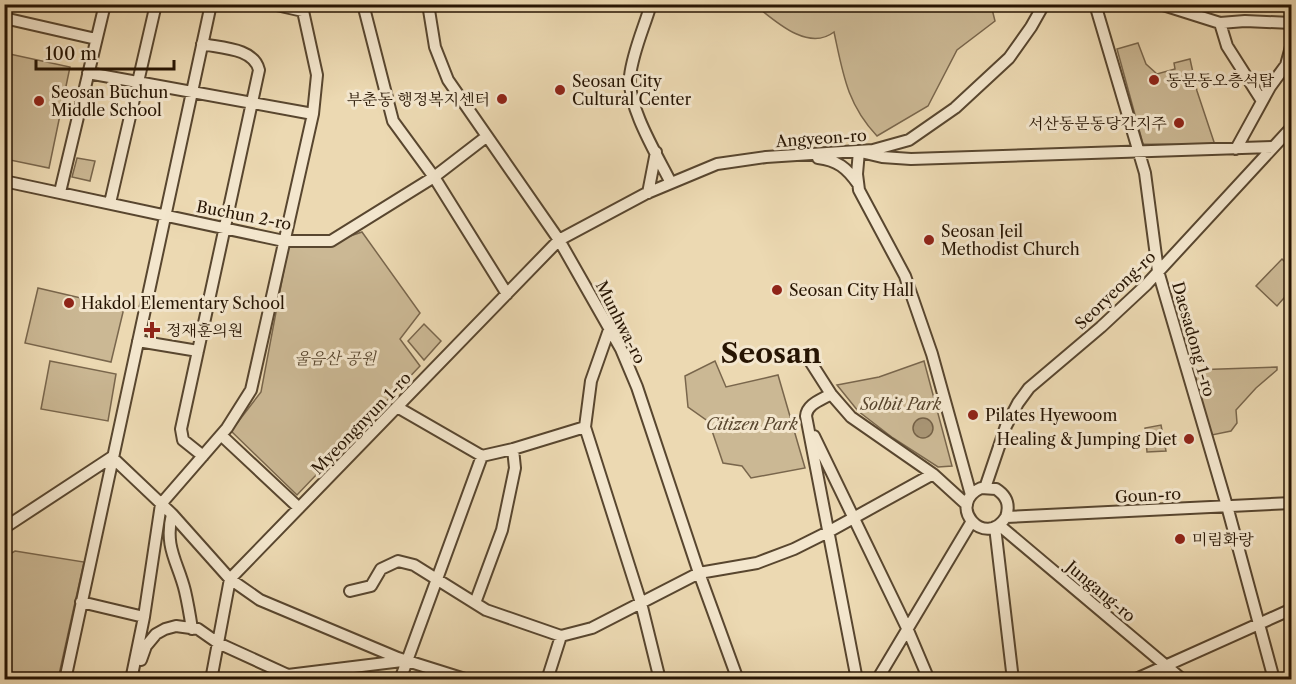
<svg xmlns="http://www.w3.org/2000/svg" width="1296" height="684" font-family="'Libre Caslon Text','Noto Serif KR',serif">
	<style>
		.green { fill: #cbb894; stroke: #79664c; stroke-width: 1.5 }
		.water { fill: #a99676; stroke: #756248; stroke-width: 1.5 }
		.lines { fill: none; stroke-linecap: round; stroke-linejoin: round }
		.minor-casing { stroke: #58462f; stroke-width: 14 }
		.minor { stroke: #f3e6cd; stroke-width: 10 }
		.poi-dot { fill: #8f2418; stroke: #f3e6cd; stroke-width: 2 }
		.labels { text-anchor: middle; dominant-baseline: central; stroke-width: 6; stroke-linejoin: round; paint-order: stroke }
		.poi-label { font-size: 16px; fill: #271503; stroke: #f3e6cd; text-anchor: start }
		.street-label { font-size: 16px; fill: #271503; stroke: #f3e6cd }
		.park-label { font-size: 16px; font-style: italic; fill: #58462e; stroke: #f3e6cd }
		.town-label { font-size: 28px; font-weight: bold; fill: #271503; stroke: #f3e6cd }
	</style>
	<rect width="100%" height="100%" fill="#ecd9b2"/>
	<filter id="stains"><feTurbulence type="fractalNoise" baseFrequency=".00333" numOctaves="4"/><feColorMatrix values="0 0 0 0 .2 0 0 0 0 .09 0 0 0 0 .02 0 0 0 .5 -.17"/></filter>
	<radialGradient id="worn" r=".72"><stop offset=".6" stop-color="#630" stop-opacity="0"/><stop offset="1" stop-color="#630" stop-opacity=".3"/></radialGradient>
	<path class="green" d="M755,5h236l4,16 -38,29 -29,56 -51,30c-30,-32 -34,-62 -43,-104 -26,20 -59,-11 -79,-27z
		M1138,43l8,21 11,10 18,-5 -1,-6 16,-4 7,32 18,54 -72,-1 -26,-95z
		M5,53l65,14 -21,101 -44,-9z
		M77,158l18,3 -5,20 -18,-4z
		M362,232l58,81 -20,26 20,27 -123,129 -66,-64 30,-39 28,-149 38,1z
		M1282,259l9,9v22l-14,16 -21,-20z
		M38,288l86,20 -13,54 -86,-19z
		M424,324l17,17 -17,19 -16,-19z
		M50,361l66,13 -8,47 -67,-12z
		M715,361l11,26 52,-12 27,93 -54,10 -9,-12 -19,-3 -14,-41 -21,-15 -3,-31z
		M924,361l28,105 -14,1 -45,-29 -35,-27 -21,-26 42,-8z
		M1277,367v3l-21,18 -20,22 1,13 -6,8 -19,4 -20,-65z
		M1161,425l5,26 -19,1 -2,-24z
		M15,551l69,11 -26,117h-53v-122z"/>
	<path class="water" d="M913 428a10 10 0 1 1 20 0a10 10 0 1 1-20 0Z"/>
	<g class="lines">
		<g class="minor-casing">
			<path id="minor" d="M363,4l30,117 41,56 73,117
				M428,4l7,43 13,33 111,160 62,109 16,38 62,186 39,107
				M651,4c-7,24 -18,47 -21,72 -3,30 27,79 41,107
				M1095,4l50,169 13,98 69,235 45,166v8
				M1160,4l60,19 25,-2 47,2
				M4,18l92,21
				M1220,23l7,23 35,55
				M202,44c19,4 52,4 57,26l-78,359 2,11 20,16
				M88,73l225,41
				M1236,149l34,-62 16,-22 6,-22
				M859,151l-2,23 2,16 46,86 27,78 39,141
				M865,153l17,4 29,2 362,-12
				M818,158c19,2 29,10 40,26
				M4,181l280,60h47l103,-64 52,-40
				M60,192l45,-188
				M648,193l8,-41
				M110,203l46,-199
				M610,327l-19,54 -6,46 56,176 19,77
				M138,341l60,10
				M808,358l23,36 20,23 82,57 34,31
				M831,394c-10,6 -24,10 -25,22l51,264
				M397,407l85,49 31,-7 72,-22
				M221,435l78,73
				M814,436l93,192 22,52
				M112,457l60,57 58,65 30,21 138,58 70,22
				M985,488l21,-62 12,-23 11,-15 72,-61 45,-42 146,-158
				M172,514c-8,34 6,48 13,77 3,13 5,25 7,38
				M1006,517c4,-12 1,-21 -10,-28l-15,-1c-36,17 4,62 25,29l286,-14
				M999,525l184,155
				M995,527l18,153
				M4,528l108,-71
				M350,591l21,-5 10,-17 17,-8 16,4 72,45 75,26 31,-8 107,-55 58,-10 37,-14 34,-17 105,-58
				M81,602l63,15
				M475,603l27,-73 13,-62 -2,-19
				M141,660l5,-14 10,-12 9,-5 11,-3 22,3 20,14 70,32 114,-14
				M65,680l146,-676
				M131,680l13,-63 17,-113 66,-76 24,-38 62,-276 4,-39 -14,-64 -31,-7
				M211,680l19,-101 329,-339 86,-46 72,-30 49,-7 107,-7 36,-10 46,-32 54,-50 22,-31 13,-23
				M400,680l82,-224
				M547,680l14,-44
				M877,680l95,-159
				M1134,680l158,-71"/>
		</g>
		<use href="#minor" class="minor"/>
	</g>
	<g class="poi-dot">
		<circle cx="1154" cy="80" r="6"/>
		<circle cx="560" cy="90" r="6"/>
		<circle cx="502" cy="99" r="6"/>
		<circle cx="39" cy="101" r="6"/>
		<circle cx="1179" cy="123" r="6"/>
		<circle cx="929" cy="240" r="6"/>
		<circle cx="777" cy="290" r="6"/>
		<circle cx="69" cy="303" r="6"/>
		<path d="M149 321h6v6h6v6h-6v6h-6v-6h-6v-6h6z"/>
		<circle cx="973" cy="415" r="6"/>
		<circle cx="1189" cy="439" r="6"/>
		<circle cx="1180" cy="539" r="6"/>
	</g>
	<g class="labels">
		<g class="poi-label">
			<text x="1166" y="80">동문동오층석탑</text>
			<text x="572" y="81">Seosan City<tspan x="572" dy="18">Cultural Center</tspan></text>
			<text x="51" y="92">Seosan Buchun<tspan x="51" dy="18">Middle School</tspan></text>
			<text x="490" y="99" text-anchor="end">부춘동 행정복지센터</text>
			<text x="1167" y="123" text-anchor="end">서산동문동당간지주</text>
			<text x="941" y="231">Seosan Jeil<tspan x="941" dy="18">Methodist Church</tspan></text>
			<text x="789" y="290">Seosan City Hall</text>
			<text x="81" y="303">Hakdol Elementary School</text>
			<text x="166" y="330">정재훈의원</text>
			<text x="985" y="415">Pilates Hyewoom</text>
			<text x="1177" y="439" text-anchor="end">Healing &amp; Jumping Diet</text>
			<text x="1192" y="539">미림화랑</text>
		</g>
		<g class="street-label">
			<text transform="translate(821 138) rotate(-4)">Angyeon-ro</text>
			<text transform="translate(244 215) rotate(11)">Buchun 2-ro</text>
			<text transform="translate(1115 290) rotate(-44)">Seoryeong-ro</text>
			<text transform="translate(621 322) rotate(63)">Munhwa-ro</text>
			<text transform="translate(1194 339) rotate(74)">Daesadong 1-ro</text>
			<text transform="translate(361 423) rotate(-46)">Myeongnyun 1-ro</text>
			<text transform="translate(1148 495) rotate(-3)">Goun-ro</text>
			<text transform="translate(1101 591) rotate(40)">Jungang-ro</text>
		</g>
		<g class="park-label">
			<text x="335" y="358">울음산 공원</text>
			<text x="901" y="404">Solbit Park</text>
			<text x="752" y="424">Citizen Park</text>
		</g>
		<g class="town-label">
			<text x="771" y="353">Seosan</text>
		</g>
	</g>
	<rect width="1296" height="684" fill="none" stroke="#ecd9b2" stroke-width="24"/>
	<rect x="6" y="6" width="1284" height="672" fill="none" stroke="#271503" stroke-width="3"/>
	<rect x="12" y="12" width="1272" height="660" fill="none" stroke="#271503" stroke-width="1.5"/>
	<path d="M36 60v9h138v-9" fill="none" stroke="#271503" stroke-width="3"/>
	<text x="45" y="60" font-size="18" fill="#271503" stroke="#f3e6cd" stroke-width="4.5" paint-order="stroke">100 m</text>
	<rect width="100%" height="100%" filter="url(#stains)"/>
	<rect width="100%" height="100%" fill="url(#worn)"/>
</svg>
